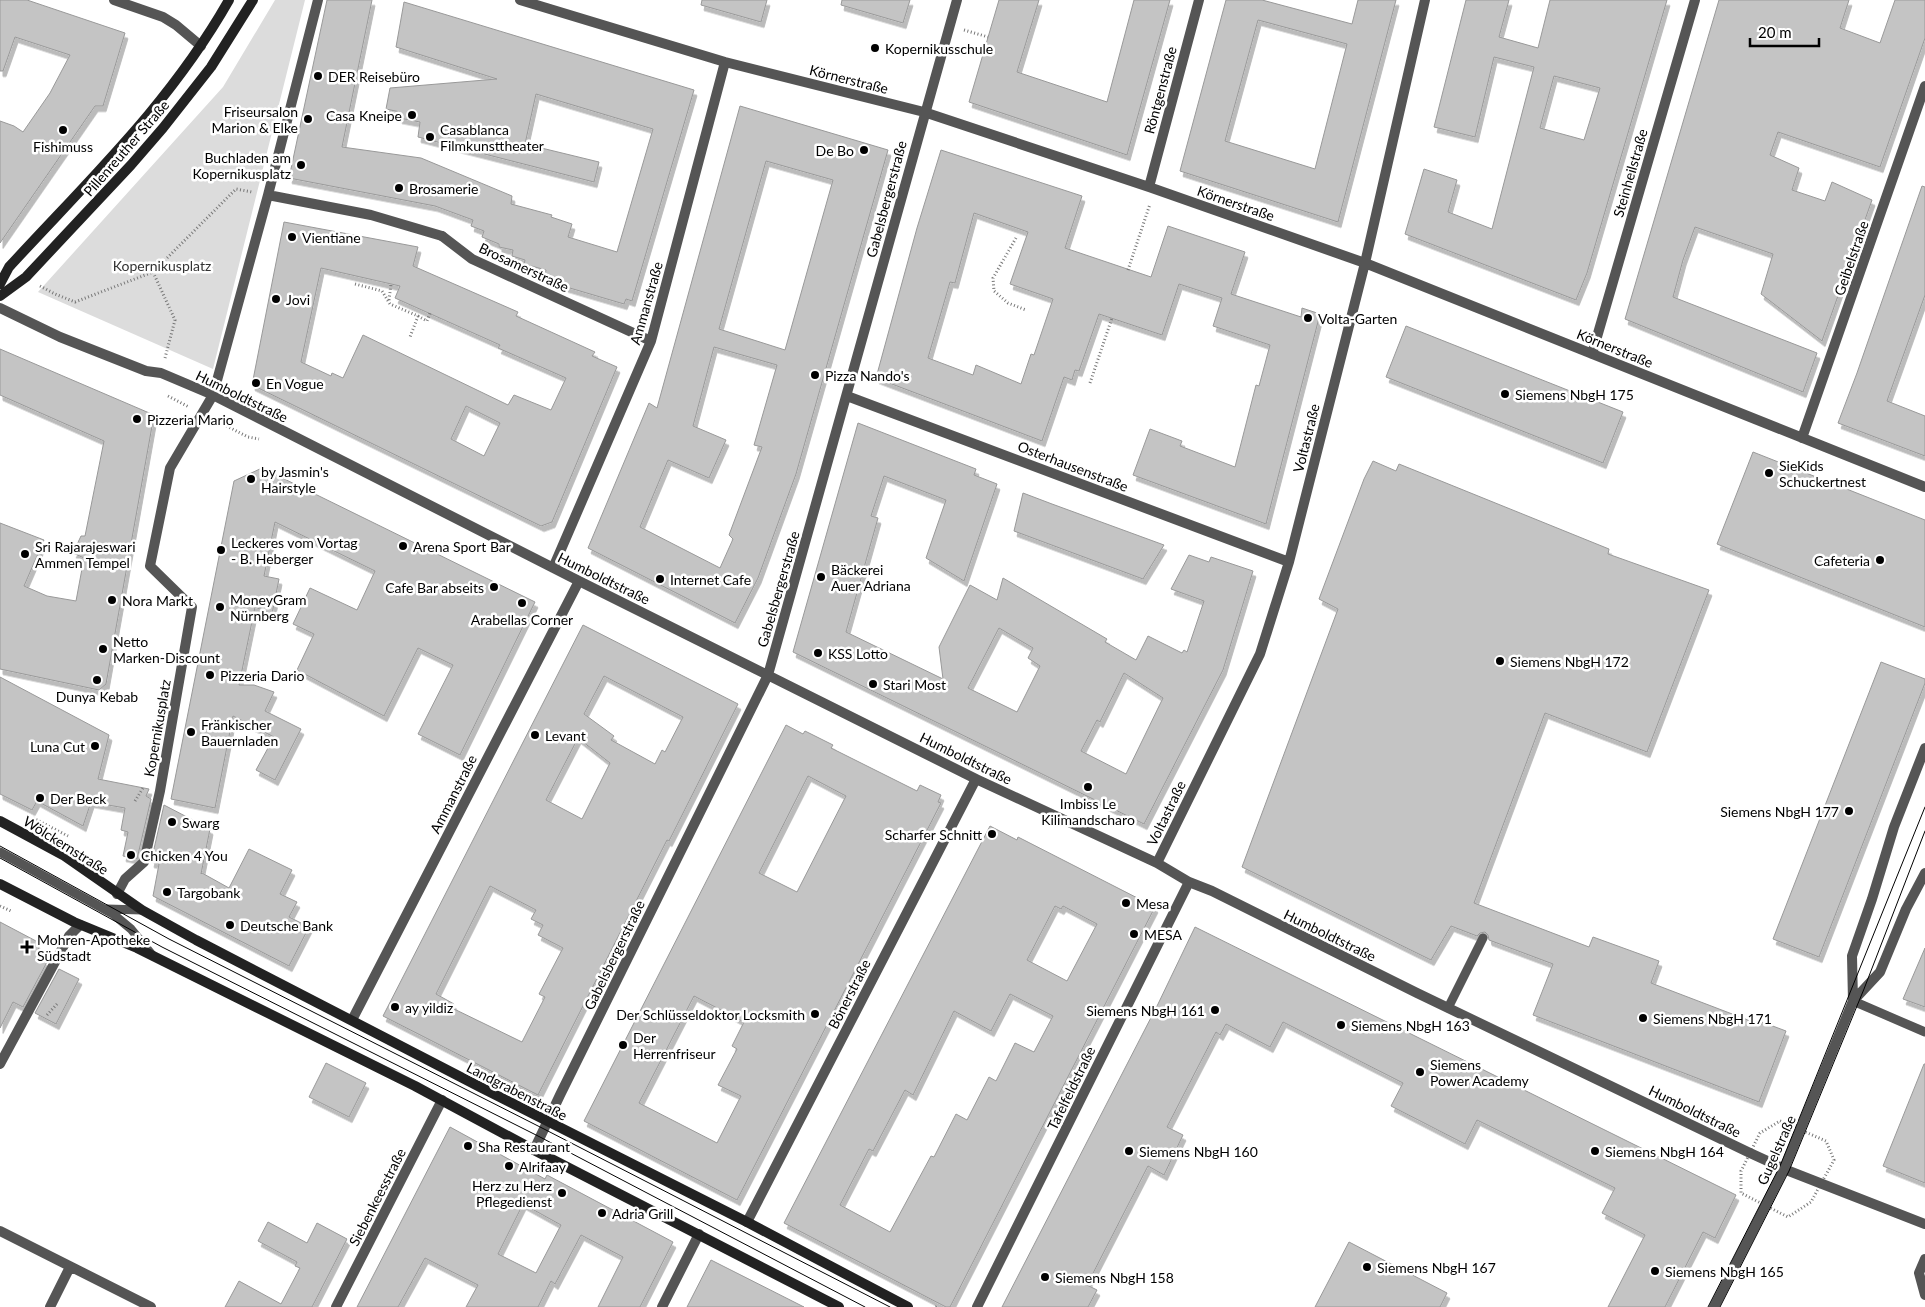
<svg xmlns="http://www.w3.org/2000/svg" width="1925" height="1307" font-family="Lato,sans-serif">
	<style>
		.green { fill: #dcdcdc }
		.building { fill: #c4c4c4; stroke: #999; fill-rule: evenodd; filter: url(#shadow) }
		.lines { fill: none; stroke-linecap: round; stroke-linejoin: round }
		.path { stroke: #777; stroke-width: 3; stroke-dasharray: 1 2.5; stroke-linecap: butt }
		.service { stroke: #555; stroke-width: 9 }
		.pedestrian { stroke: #555; stroke-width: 10 }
		.minor { stroke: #555; stroke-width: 10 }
		.tertiary { stroke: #555; stroke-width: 10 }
		.secondary { stroke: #222; stroke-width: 10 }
		.tram { stroke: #000; stroke-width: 1 }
		.poi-dot { fill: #000; stroke: #fff; stroke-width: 2 }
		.labels { text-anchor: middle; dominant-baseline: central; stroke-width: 5; stroke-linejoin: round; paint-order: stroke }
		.poi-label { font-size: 14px; fill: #000; stroke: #fff; text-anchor: start }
		.street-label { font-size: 14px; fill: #000; stroke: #fff }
		.park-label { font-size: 14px; fill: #333; stroke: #fff }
	</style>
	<defs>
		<filter id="shadow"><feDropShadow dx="3" dy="5.5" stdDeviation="0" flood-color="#0004"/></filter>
	</defs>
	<rect width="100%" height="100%" fill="#fff"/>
	<path class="green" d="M275,0h30l-92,369 -175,-77 185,-205z"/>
	<path class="building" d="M0,0h27l98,33 -22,73h-8l-95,137v-122l14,5 9,6 27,-39 20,-38 -55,-18 -12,34h-3z
		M327,0h45l-30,147 79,11 91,38 -1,8 41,11 -1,2 21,7 -4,13 49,15 36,-123 -117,-35 -11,50 74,18 -5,20 -176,-45 2,-15 -21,-4 1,-6 -14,-3 4,-21 107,-9 -101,-32 8,-45 290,88 -62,211 -6,-2 -2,5 -61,-18 1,-2 -20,-6 2,-8 -22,-6 1,-4 -13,-4 1,-6 -14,-3v-3l-17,-7 2,-6 -13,-5 2,-6 -38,-14 -146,-28z
		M702,0h65l-6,22 -60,-17z
		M842,0h68l-7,23 -62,-18z
		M999,0h40l-22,72 90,30 27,-102h36l-43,155 -158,-53z
		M1226,0h36l90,24 6,-24h38l-58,222 -158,-51zM1258,20l89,24 -32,125 -90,-28z
		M1466,0h43l-10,37 39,11 12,-48h117l-80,273 -11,27 -171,-66 19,-65 33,11 -9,32 44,17 42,-162 -40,-10 -19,80 -41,-10zM1554,76l46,12 -16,52 -44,-12z
		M1719,0h130l-9,28 40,15 15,-43h30v38l-45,129 -102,-35 -8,23 29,13 -7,22 33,11 7,-19 40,18 -50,141 -61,-47 12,-40 -78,-27 -12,33 -10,37 144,56 -14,39 -178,-73z
		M740,106l148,44 -92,324 -38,104 -23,45 -147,-75 61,-145 8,5zM766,161l67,19 -48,170 -66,-21zM714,347l63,18 -23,80 8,2 -33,88 4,4 -13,29 -80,-41 28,-67 41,18 17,-38 -33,-14z
		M941,150l141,46 -17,52 86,29 17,-51 77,26 -14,42 70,23 1,-9 18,6 -54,210 -133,-49 17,-46 32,12 -2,5 55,21 21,-82 3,1 11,-41 -57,-19 9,-28 -43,-14 -17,51 -63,-21 -20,57 -4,-1 -3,10 -8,-3 -22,64 -166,-63 41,-150zM974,213l54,19 -18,52 43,15 -19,56 -3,-1 -10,30 -45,-19 -3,10 -45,-17 22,-76 5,1z
		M1922,186l3,1v108l-38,106 38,15v40l-87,-33 19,-50z
		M284,222l134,25 -5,19 105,46 -2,4 79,36 -3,4 25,11 -65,155 -11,4 -289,-141zM321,268l79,18 -5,12 105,47 -2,3 68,30 -15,32 -37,-15 -6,10 -145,-70 -20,43 -11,-5 -1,3 -30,-14zM466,406l34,17 -16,33 -33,-17z
		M1406,326l217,86 -20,51 -217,-86z
		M0,349l154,66 -48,269 -7,6 -99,-21v-146l44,17 -20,46 23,10 29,5 8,-43 -11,-5 8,-17h4l19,-95 -104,-46z
		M858,423l118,46 -2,6 23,9 -33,97 -38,-23 20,-58 -62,-24 -13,40 7,2 -32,114 97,47 -4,-32 31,-62 27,15 6,-22 104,61 -2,3 31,18 12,-24 34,17 2,-3 3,2 17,-51 -33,-12 18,-34 20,7 2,-5 42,14 -30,99 -79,154 -351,-172zM999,628l34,20 -5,10 12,8 -23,46 -49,-24zM1124,673l39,25 -37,76 -45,-23 16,-31 3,2z
		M1753,452l172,68v107l-208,-83z
		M1373,461l23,10 3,-7 210,85 -1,5 101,36 -62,162 -102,-39 -71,190 115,44 4,-10 66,24 -8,22 110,42 1,-3 24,9 -27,71 -226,-87 20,-51 -64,-24 -1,-5 -3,-3 -5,1 -3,3 -26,-10 -20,34 -189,-93 96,-258 -19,-10 45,-120z
		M262,468l273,134 -75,153 -42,-21 35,-69 -35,-17 -34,68 -87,-46 17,-36 -21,-10 17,-36 47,22 18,-39 -100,-49 -11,54 15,3 -7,35 -17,-7 -16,78h15l20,7 -9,19 36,18 -26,51 -19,-10 18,-33 -41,-21 -18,92 -44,-9 63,-318z
		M1023,493l29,11 112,41 -21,34 -129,-48z
		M583,625l155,79 -69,137 -2,-1 -129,255 -155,-79zM604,676l79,41 -18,35 -3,-2 -7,14 -44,-24 3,-4 -30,-22zM578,738l32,25 -28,56 -36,-19zM490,886l46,24 -5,9 12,6 -5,10 25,13 -24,46 6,3 -23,45 -70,-34 2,-4 -18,-10z
		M1881,662l44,17v4l-106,274 -46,-18z
		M0,677l109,58 -11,44 51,10 -3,7 5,3 -14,60 -14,-3 5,-24 -7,-2 4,-22 -34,-6 -8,24 -46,-25 -5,9 -32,-16z
		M786,725l17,9 2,-3 28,14 -2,3 86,43 3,-6 21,10 -3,7 3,1 -204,397 -153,-79zM808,776l38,20 -49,96 -38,-19zM694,996l50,26 -12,24 5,3 -19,36 23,11 -24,47 -78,-40z
		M164,805l46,24 -9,45 1,-1 27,15 20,-39 43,21 -12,24 17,8 -8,15 20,10 -20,39 -136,-70 6,-32 -8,-2z
		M990,826l27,14 1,-3 137,70 -205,400h-4l-162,-84zM1055,906l6,3 2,-3 34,18 -30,57 -40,-21zM1010,994l43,22 -19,36 -19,-9 -19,38 -7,-4 -22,43 -11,-6 -22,43 -3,-1 -41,76 -50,-27 29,-56 4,2 32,-61 8,5 41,-84 37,20z
		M0,922l36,19 7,19 4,2 -24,45 -10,-5 -13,26z
		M1195,927l541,268 -21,43 -12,-6 -38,75h-57l37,-72 -43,-22 13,-25 -138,-68 -12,24 -74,-38 12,-23 -120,-61 -13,25 -44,-23 -6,11 -4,-3 -49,95 16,8 -19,40 -16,-9 -61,119 10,5 -9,17h-86l156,-303z
		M1925,948v59l-22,-8z
		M59,969l20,10 -23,45 -21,-11z
		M326,1063l40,20 -17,34 -40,-20z
		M1924,1064h1v119l-42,-17z
		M450,1127l95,52 2,-4 126,67 -33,65h-42l25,-50 -42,-22 -26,49 -4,-3 -13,26h-72l12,-22 -53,-27 -27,49h-41zM523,1204l38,21 -25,48 -38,-19z
		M268,1222l39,21 10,-20 30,16 -35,68h-87l14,-26 42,23 19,-36 -5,-2 2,-4 -39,-21z
		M1349,1242l98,51 -7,14h-125z
		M711,1260l93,47h-117z"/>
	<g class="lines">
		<path class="path" d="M964,30l24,7
			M1016,238l-23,40 1,13 14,12 18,7
			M1128,270l22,-66
			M355,284l27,7 8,13 28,12 -8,21
			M40,286l15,8 20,8 78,-30
			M389,300l2,-16
			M418,316l9,5 3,-8
			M165,358l10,-38 -22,-48 83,-83 16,3
			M1090,383l22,-65
			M168,396l21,11
			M217,421l31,16 11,2
			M135,801l8,-13
			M33,818l35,18
			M0,906l11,5
			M47,1015l10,-11
			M1780,1121l46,20 8,19 -23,42 -23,15 -47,-24v-22l19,-38z
			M936,1307l1,-1"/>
		<path class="service" d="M0,852l113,62 18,15 22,27
			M107,909l35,1
			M1853,1001l72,31
			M1448,1008l35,-70"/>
		<path class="pedestrian" d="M268,195l103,20 71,21
			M117,894l8,-15 19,-17 16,-71 32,-184 -42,-41 20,-98 43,-73 55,-200 50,-195
			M0,1064l69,-128 11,-11
			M0,1231l151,76
			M50,1307l20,-40"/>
		<path class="minor" d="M114,0l49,17 13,8 25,21
			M520,0l205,62 199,50 225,75 216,76 560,224
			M1149,187l50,-187
			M442,236l30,23 179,82
			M0,308l60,29 86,34 15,2 52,22 366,186 397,198 181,84 32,19 23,9 205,102 333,160 39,18 136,53
			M1592,354l103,-354
			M847,396l442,166
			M1802,438l123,-352
			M553,568l98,-227 74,-279
			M1157,863l103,-209 29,-92 76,-299 60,-263
			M352,1020l227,-439
			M534,1150l26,-55 208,-420 189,-675
			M747,1222l229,-443
			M1925,1259l-6,14 6,22
			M336,1307l106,-207
			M662,1307l37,-73
			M977,1307l212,-425"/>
		<path class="tertiary" d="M1853,1001l-1,-45 20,-57 22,-72 31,-79
			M1714,1307l70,-138 69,-168 27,-29 26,-63 19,-36"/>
		<path class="secondary" d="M0,284l9,-17c80,-87 161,-163 220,-267
			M0,296l26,-19 105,-112 32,-37 48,-61 42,-67
			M0,821l63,34 79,55 54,30 284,147 267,135 161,85
			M0,884l74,38 63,26 278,138 119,64 305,157"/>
		<path class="tram" d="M0,846l169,93 375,190 346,178
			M0,858l162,89 378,190 325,170
			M1708,1307l72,-141 145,-359
			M1720,1307l69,-136 75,-182 61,-158"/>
	</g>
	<g class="poi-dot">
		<circle cx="875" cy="48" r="5"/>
		<circle cx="318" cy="76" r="5"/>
		<circle cx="412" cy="115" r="5"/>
		<circle cx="308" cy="119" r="5"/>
		<circle cx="63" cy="130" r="5"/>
		<circle cx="430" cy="137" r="5"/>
		<circle cx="864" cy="150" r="5"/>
		<circle cx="301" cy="165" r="5"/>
		<circle cx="399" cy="188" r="5"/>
		<circle cx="292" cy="237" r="5"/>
		<circle cx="276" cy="299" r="5"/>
		<circle cx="1308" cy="318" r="5"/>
		<circle cx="815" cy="375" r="5"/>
		<circle cx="256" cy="383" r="5"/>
		<circle cx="1505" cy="394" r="5"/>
		<circle cx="137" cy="419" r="5"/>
		<circle cx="1769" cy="473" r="5"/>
		<circle cx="251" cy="479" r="5"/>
		<circle cx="403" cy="546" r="5"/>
		<circle cx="221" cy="550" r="5"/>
		<circle cx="25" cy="554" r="5"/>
		<circle cx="1880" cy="560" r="5"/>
		<circle cx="821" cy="577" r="5"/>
		<circle cx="660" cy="579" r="5"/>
		<circle cx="494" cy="587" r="5"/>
		<circle cx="112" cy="600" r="5"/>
		<circle cx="522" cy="603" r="5"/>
		<circle cx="220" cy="607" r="5"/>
		<circle cx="103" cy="649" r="5"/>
		<circle cx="818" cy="653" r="5"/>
		<circle cx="1500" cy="661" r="5"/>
		<circle cx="210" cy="675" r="5"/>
		<circle cx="97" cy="680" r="5"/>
		<circle cx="873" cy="684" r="5"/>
		<circle cx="191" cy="732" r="5"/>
		<circle cx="535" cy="735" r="5"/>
		<circle cx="95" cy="746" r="5"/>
		<circle cx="1088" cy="787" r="5"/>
		<circle cx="40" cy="798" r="5"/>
		<circle cx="1849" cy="811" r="5"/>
		<circle cx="172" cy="822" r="5"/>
		<circle cx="992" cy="834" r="5"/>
		<circle cx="131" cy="855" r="5"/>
		<circle cx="167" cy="892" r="5"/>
		<circle cx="1126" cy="903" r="5"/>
		<circle cx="230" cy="925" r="5"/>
		<circle cx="1134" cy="934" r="5"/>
		<path d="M24.5 939.5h5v5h5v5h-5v5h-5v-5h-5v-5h5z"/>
		<circle cx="395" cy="1007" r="5"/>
		<circle cx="1215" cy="1010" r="5"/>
		<circle cx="815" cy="1014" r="5"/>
		<circle cx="1643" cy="1018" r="5"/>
		<circle cx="1341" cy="1025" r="5"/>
		<circle cx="623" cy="1045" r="5"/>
		<circle cx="1420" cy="1072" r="5"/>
		<circle cx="468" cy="1146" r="5"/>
		<circle cx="1129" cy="1151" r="5"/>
		<circle cx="1595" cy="1151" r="5"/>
		<circle cx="509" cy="1166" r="5"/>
		<circle cx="562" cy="1193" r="5"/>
		<circle cx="602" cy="1213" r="5"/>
		<circle cx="1367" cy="1267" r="5"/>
		<circle cx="1655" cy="1271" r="5"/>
		<circle cx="1045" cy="1277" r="5"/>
	</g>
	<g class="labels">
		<g class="poi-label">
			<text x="885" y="48">Kopernikusschule</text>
			<text x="328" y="76">DER Reisebüro</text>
			<text x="298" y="111" text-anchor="end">Friseursalon<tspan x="298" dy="16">Marion &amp; Elke</tspan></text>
			<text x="402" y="115" text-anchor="end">Casa Kneipe</text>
			<text x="440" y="129">Casablanca<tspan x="440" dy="16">Filmkunsttheater</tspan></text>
			<text x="63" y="146" text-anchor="middle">Fishimuss</text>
			<text x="854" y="150" text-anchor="end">De Bo</text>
			<text x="291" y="157" text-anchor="end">Buchladen am<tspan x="291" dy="16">Kopernikusplatz</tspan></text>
			<text x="409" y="188">Brosamerie</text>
			<text x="302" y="237">Vientiane</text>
			<text x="286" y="299">Jovi</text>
			<text x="1318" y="318">Volta-Garten</text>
			<text x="825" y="375">Pizza Nando's</text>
			<text x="266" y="383">En Vogue</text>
			<text x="1515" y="394">Siemens NbgH 175</text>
			<text x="147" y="419">Pizzeria Mario</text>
			<text x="1779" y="465">SieKids<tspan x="1779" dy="16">Schuckertnest</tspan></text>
			<text x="261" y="471">by Jasmin's<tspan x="261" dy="16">Hairstyle</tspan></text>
			<text x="231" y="542">Leckeres vom Vortag<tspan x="231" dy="16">- B. Heberger</tspan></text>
			<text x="35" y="546">Sri Rajarajeswari<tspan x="35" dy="16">Ammen Tempel</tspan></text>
			<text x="413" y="546">Arena Sport Bar</text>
			<text x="1870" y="560" text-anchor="end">Cafeteria</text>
			<text x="831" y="569">Bäckerei<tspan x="831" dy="16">Auer Adriana</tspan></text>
			<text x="670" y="579">Internet Cafe</text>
			<text x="484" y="587" text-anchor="end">Cafe Bar abseits</text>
			<text x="230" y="599">MoneyGram<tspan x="230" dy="16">Nürnberg</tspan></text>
			<text x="122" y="600">Nora Markt</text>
			<text x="522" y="619" text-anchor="middle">Arabellas Corner</text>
			<text x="113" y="641">Netto<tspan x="113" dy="16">Marken-Discount</tspan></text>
			<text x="828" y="653">KSS Lotto</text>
			<text x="1510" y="661">Siemens NbgH 172</text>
			<text x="220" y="675">Pizzeria Dario</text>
			<text x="883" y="684">Stari Most</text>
			<text x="97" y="696" text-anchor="middle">Dunya Kebab</text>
			<text x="201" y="724">Fränkischer<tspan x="201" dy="16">Bauernladen</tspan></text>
			<text x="545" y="735">Levant</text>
			<text x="85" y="746" text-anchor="end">Luna Cut</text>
			<text x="50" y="798">Der Beck</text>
			<text x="1088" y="803" text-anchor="middle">Imbiss Le<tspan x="1088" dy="16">Kilimandscharo</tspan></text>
			<text x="1839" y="811" text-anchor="end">Siemens NbgH 177</text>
			<text x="182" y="822">Swarg</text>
			<text x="982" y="834" text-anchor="end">Scharfer Schnitt</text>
			<text x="141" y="855">Chicken 4 You</text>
			<text x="177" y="892">Targobank</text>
			<text x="1136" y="903">Mesa</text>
			<text x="240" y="925">Deutsche Bank</text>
			<text x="1144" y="934">MESA</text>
			<text x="37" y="939">Mohren-Apotheke<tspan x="37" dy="16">Südstadt</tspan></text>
			<text x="405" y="1007">ay yildiz</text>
			<text x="1205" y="1010" text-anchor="end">Siemens NbgH 161</text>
			<text x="805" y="1014" text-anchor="end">Der Schlüsseldoktor Locksmith</text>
			<text x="1653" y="1018">Siemens NbgH 171</text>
			<text x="1351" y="1025">Siemens NbgH 163</text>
			<text x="633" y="1037">Der<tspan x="633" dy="16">Herrenfriseur</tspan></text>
			<text x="1430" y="1064">Siemens<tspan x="1430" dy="16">Power Academy</tspan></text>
			<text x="478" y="1146">Sha Restaurant</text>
			<text x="1139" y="1151">Siemens NbgH 160</text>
			<text x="1605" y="1151">Siemens NbgH 164</text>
			<text x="519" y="1166">Alrifaay</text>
			<text x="552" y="1185" text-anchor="end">Herz zu Herz<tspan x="552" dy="16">Pflegedienst</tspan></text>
			<text x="612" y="1213">Adria Grill</text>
			<text x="1377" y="1267">Siemens NbgH 167</text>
			<text x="1665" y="1271">Siemens NbgH 165</text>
			<text x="1055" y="1277">Siemens NbgH 158</text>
		</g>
		<g class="street-label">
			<text transform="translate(849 79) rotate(14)">Körnerstraße</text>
			<text transform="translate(1160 90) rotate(-75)">Röntgenstraße</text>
			<text transform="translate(126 148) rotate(-49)">Pillenreuther Straße</text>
			<text transform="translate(1630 173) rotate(-74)">Steinheilstraße</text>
			<text transform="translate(886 199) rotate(-75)">Gabelsbergerstraße</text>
			<text transform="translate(1236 203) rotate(19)">Körnerstraße</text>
			<text transform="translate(1851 258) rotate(-71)">Geibelstraße</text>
			<text transform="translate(524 267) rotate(25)">Brosamerstraße</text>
			<text transform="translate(646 303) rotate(-74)">Ammanstraße</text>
			<text transform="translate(1615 348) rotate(22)">Körnerstraße</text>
			<text transform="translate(242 396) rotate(26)">Humboldtstraße</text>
			<text transform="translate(1306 438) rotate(-76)">Voltastraße</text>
			<text transform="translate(1073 466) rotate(21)">Osterhausenstraße</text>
			<text transform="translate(604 578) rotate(26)">Humboldtstraße</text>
			<text transform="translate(778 589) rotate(-74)">Gabelsbergerstraße</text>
			<text transform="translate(157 728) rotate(-80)">Kopernikusplatz</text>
			<text transform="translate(966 758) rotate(26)">Humboldtstraße</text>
			<text transform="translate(453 794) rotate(-63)">Ammanstraße</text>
			<text transform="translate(1166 813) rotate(-64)">Voltastraße</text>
			<text transform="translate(66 845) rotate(32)">Wölckernstraße</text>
			<text transform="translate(1330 935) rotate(26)">Humboldtstraße</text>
			<text transform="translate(614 955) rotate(-64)">Gabelsbergerstraße</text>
			<text transform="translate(849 994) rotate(-63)">Bönerstraße</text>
			<text transform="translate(1071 1088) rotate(-64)">Tafelfeldstraße</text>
			<text transform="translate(517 1091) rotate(27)">Landgrabenstraße</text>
			<text transform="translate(1695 1111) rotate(26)">Humboldtstraße</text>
			<text transform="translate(1776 1150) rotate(-66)">Gugelstraße</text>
			<text transform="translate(377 1197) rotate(-63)">Siebenkeesstraße</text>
		</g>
		<g class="park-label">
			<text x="162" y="265">Kopernikusplatz</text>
		</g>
	</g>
	<path d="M1750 38v8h69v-8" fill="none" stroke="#000000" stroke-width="2.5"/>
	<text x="1758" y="38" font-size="15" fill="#000000" stroke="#ffffff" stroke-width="4" paint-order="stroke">20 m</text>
</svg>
